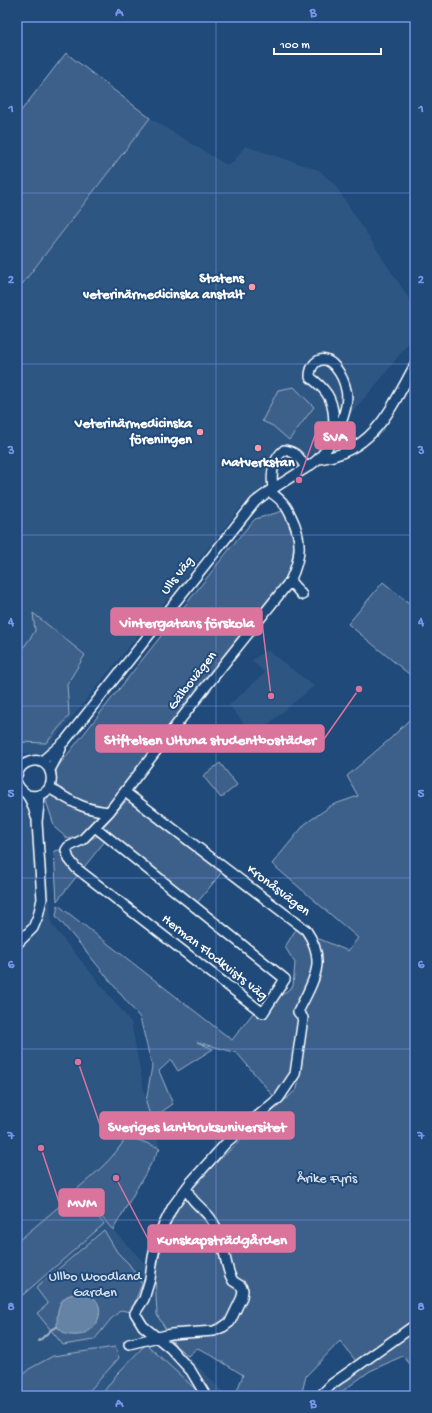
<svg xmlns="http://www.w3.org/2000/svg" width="432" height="1413" font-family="'Gochi Hand',sans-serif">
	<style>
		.built { fill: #2e5683 }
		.green { fill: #3c618b; stroke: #9eb0c5 }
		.water { fill: #6583a4; stroke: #a3b5c8 }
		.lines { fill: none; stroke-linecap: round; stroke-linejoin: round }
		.stream { stroke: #a3b5c8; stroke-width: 2 }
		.minor-casing { stroke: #fff; stroke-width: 12 }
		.minor { stroke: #1f4a7a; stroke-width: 9 }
		.grid { fill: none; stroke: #7795e8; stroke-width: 1; stroke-opacity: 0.55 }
		.poi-dot { fill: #ff9aa2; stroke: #1f4a7a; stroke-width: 1.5 }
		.labels { text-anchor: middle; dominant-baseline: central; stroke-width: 4; stroke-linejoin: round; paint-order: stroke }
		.poi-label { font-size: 14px; font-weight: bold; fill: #fff; stroke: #1f4a7a; text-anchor: end }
		.street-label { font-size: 14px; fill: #fff; stroke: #1f4a7a }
		.park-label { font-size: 14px; fill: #d8dfe8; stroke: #1f4a7a }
		.leader { fill: none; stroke: #da749d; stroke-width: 1.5 }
		.callout-dot { fill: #da749d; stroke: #1f4a7a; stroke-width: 1.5 }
		.callout { fill: #da749d; stroke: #da749d; stroke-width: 1.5 }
		.callout-label { font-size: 15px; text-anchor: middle; font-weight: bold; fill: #fff }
		.neatline { fill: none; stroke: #7795e8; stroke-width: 1.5 }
		.grid-label { font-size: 13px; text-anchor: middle; font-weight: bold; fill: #7795e8 }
	</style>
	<rect width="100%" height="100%" fill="#1f4a7a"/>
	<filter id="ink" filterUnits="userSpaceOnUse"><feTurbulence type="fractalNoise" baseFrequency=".025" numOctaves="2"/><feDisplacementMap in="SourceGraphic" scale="8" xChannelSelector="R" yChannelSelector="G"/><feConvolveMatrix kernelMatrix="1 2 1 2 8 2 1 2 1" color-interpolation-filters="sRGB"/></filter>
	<g filter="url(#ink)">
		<path class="built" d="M150,118l73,45 6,2 6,-5 10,-14 74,24 16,15 78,120 -1,33 -31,41 -63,72 -36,19 -40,36 -201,250 -24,-4v-459z
			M267,650l47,36 -60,50 -25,-31 36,-32 -13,-13z
			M17,805l25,9 10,111 79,97 15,80 14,46 -47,82 42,44 2,41 19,31 12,10 39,40h-210z"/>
		<path class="green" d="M66,53l84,65 -133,173v-175z
			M294,387l20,20 -25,33 -16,-14 -11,-5 16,-31z
			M283,511l11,27 -2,31 -12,19 -167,214 -30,33 -15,4 -13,-11 -9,-27 10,-16v-16l183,-232 16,-18z
			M383,582l32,26v71l-67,-55z
			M33,613l52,42 -18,29 2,32 -23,27 -29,-1v-85l18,-26z
			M415,714v656l-12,-14 -33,15 -34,25h-3l-1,-5 63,-47 -36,21 -19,-24 -34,35 -5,20h-66l8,-21 -37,-23 -9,-4 -9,8 -12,-10 -19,-31 -2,-41 4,-16 2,-21 10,-21 22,-31 15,-15 89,-81 4,-21 -27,29 -37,-44 -40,-11 16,7 -35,22 -7,-11 -12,11 14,33 -22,15 -5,-17 6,-36 -12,-48 -55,-68 -29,-34 2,-11 174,135 21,-27 13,4 11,-18 16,-13 2,-23 -10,-16 11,-18 52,22 10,-13 -86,-74 33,-40 27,-19 26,-9 -11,-20 43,-37z
			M220,763l17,22 -16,13 -18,-22z
			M127,800l95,72 -25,31 -95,-75z
			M97,836l8,5 -48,60 -3,-50 6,-1 5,8 8,-10z
			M127,1136l33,12 -47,82 -36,-41c19,-16 37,-31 50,-53z
			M76,1192l28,32 -87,76v-58z
			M104,1230l13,22 12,12 13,20 -11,28 -10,-2 -10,9 -17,21 -31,5 -26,-32 11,-9 -12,-16z
			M146,1344l57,52h-105l7,-6 12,-16z
			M115,1347l4,11 -28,31 -8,7h-66v-16l12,-11 24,-13z"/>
		<path class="water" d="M86,1294c26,8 11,44 -13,41 -3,0 -6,0 -9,-2 -2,-2 -5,-4 -7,-6 0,-11 0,-28 13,-32 4,-2 11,-1 16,-1z"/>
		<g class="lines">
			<path class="stream" d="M39,1341l13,-12 5,-2"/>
			<g class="minor-casing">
				<path id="minor" d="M319,459c55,-7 72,-51 96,-94
					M273,489c-2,-15 -1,-29 11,-39 13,2 16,8 22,18
					M269,491c5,4 10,7 14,12 4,4 6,9 8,13 12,24 10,42 -1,65l12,14
					M41,762l24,-21 190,-239c12,-10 25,-18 38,-26 8,-5 18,-10 25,-17 9,-8 23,-33 26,-45 2,-6 4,-18 2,-24 -2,-12 -16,-40 -31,-27 -4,4 -5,8 -5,14 5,4 10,8 14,13 11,12 10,31 10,46
					M50,770l11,-21
					M17,775c2,-6 5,-11 12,-13 26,-10 34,40 -2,33
					M17,783c3,8 6,7 10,12 5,6 7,15 9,22
					M49,788c24,14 32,21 60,24
					M125,792l181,138c22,32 7,51 -8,82l5,6 -8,56 -16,24 -52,44 -37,41 -17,23 -15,30 -5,21 -3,22 -6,20 -9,14 8,13 27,22 21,23 15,25
					M95,827l190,152 -22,34 -187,-145 -7,-9 -3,-9 2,-3 14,-7 27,-28 95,-123 86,-108
					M17,944l16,-16 5,-12 4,-17 -5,-77 3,-26
					M129,1344l42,-10 43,-3 9,-4 7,-5 12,-25 1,-7 -2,-4 -8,-5 -3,-6c-6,-17 -7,-37 -17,-53 -7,-13 -24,-20 -26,-35
					M320,1396l12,-12 83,-59"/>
			</g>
			<use href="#minor" class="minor"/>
		</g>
	</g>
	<path class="grid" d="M216,17v1379M17,193h398M17,364h398M17,535h398M17,706h398M17,878h398M17,1049h398M17,1220h398"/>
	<g class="poi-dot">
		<circle cx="252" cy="287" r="4"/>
		<circle cx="200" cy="432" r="4"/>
		<circle cx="258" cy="448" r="4"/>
	</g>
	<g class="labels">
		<g class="poi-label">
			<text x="244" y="279">Statens<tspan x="244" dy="16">veterinärmedicinska anstalt</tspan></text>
			<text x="192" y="424">Veterinärmedicinska<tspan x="192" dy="16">föreningen</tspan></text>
			<text x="258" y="463" text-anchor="middle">Matverkstan</text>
		</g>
		<g class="street-label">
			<text transform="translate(178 576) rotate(-52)">Ulls väg</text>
			<text transform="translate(193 681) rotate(-52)">Gälbovägen</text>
			<text transform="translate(278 891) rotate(37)">Kronåsvägen</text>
			<text transform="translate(214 958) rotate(38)">Herman Flodkvists väg</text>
		</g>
		<g class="park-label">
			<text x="327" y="1179">Årike Fyris</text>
			<text x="95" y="1277">Ullbo Woodland<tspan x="95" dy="16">Garden</tspan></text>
		</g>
	</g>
	<path class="leader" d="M299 480L315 435M271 696L262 622M359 689L324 739M78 1062L100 1125M41 1148L59 1202M116 1178L148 1239"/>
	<g class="callout-dot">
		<circle cx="299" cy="480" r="4"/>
		<circle cx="271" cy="696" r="4"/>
		<circle cx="359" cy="689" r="4"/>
		<circle cx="78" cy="1062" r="4"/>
		<circle cx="41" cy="1148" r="4"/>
		<circle cx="116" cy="1178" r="4"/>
	</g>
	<g class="callout">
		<rect x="315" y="422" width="40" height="27" rx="4"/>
		<rect x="111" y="608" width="151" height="27" rx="4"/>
		<rect x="96" y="725" width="228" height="27" rx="4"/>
		<rect x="100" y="1112" width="194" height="27" rx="4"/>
		<rect x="59" y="1189" width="45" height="27" rx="4"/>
		<rect x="148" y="1225" width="147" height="27" rx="4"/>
	</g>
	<g class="callout-label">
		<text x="335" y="441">SVA</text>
		<text x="187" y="627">Vintergatans förskola</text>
		<text x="210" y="744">Stiftelsen Ultuna studentbostäder</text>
		<text x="197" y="1131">Sveriges lantbruksuniversitet</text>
		<text x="82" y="1207">MVM</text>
		<text x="222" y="1244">Kunskapsträdgården</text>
	</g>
	<rect width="432" height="1413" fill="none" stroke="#1f4a7a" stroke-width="44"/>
	<path d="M274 48v6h107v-6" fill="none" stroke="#ffffff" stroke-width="2"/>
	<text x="280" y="48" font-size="12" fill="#ffffff" stroke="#1f4a7a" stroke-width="3" paint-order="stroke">100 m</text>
	<rect x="22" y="22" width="388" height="1369" class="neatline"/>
	<g class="grid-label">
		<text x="119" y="16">A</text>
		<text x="313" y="16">B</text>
		<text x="11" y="112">1</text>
		<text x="421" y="112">1</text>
		<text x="11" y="283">2</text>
		<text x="421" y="283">2</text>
		<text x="11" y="454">3</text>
		<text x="421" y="454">3</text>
		<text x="11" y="625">4</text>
		<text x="421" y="625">4</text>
		<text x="11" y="797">5</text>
		<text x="421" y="797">5</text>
		<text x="11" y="968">6</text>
		<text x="421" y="968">6</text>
		<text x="11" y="1139">7</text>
		<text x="421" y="1139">7</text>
		<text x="11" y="1310">8</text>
		<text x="421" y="1310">8</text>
		<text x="119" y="1407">A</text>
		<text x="313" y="1407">B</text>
	</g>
</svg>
